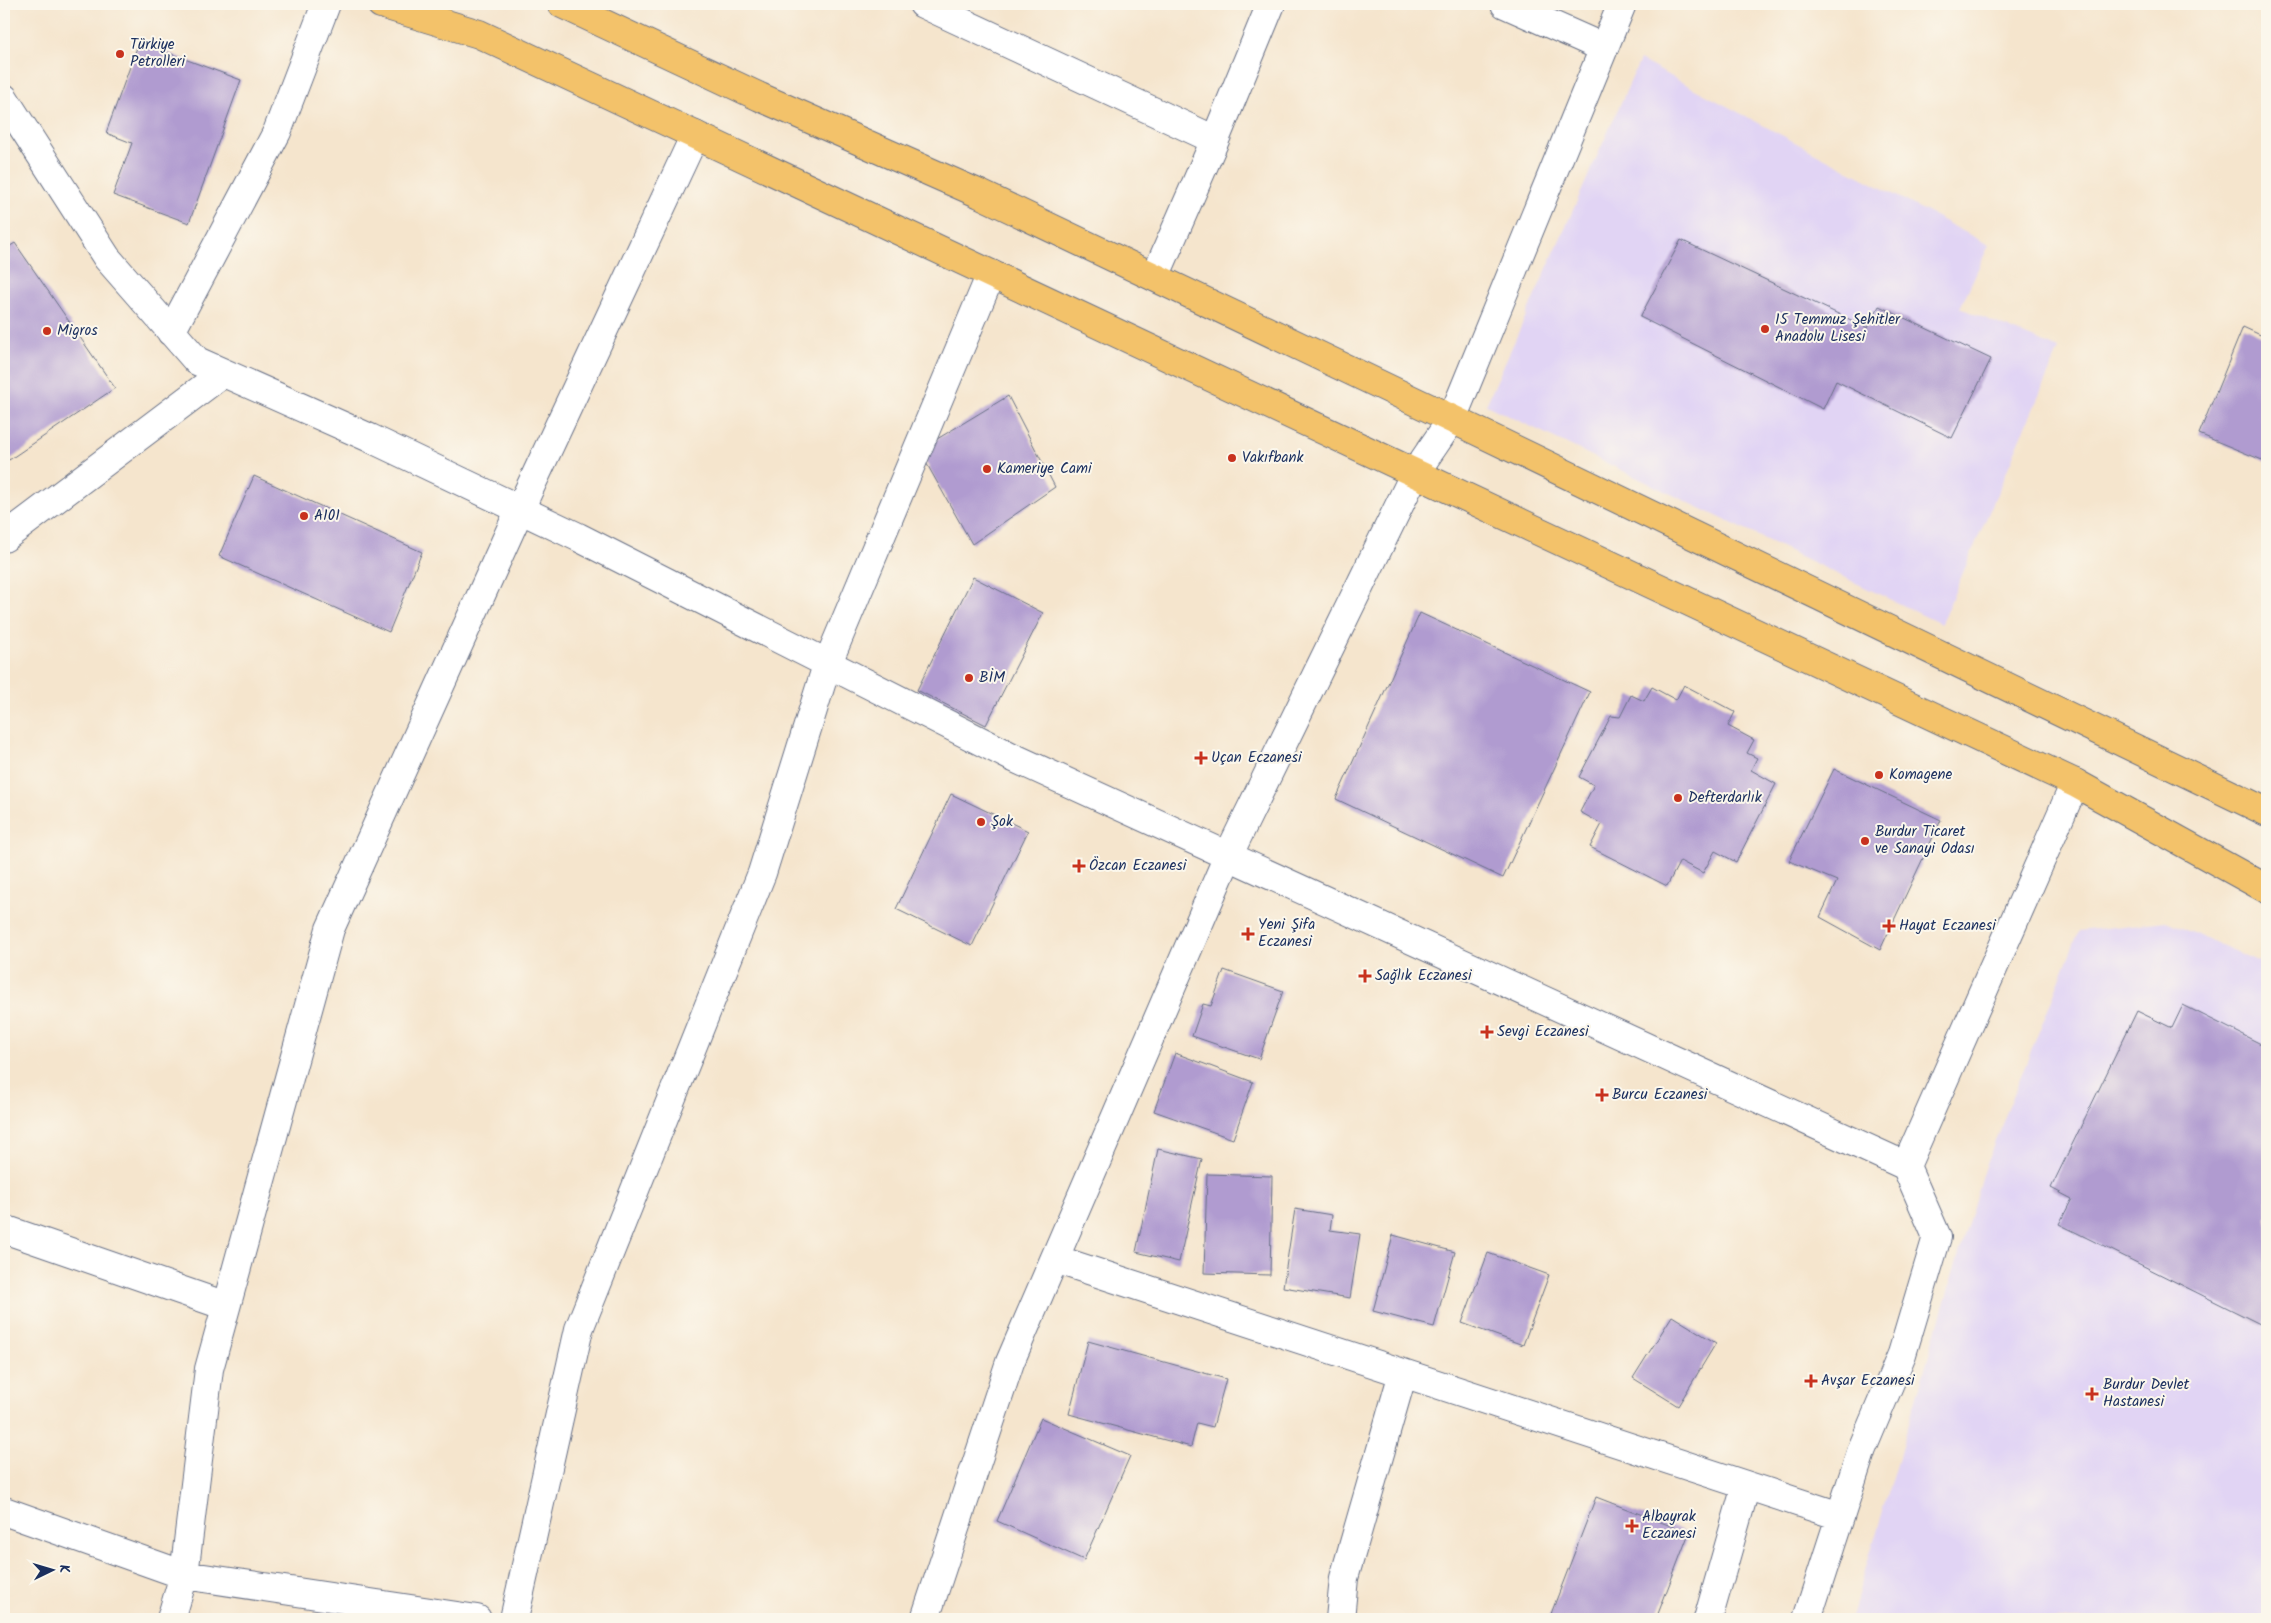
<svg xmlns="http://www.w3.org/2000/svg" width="2271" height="1623" font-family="Kalam,sans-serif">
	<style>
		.built { fill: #e1d4f4 }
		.building { fill: #b09bd0 }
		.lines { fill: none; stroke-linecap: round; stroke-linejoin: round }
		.minor-casing { stroke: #676f85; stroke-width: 30 }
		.major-casing { stroke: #676f85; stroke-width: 30 }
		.minor { stroke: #fff; stroke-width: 28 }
		.major { stroke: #f3c26a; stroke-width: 28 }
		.poi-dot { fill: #c8321e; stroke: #fbf7ec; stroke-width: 2 }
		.labels { text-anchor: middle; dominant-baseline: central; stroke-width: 4; stroke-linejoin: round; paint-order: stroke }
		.poi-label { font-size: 15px; fill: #1b2f5e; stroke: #fbf7ec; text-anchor: start }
	</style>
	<rect width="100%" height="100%" fill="#fbf7ec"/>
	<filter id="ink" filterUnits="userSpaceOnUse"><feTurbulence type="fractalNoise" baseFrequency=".02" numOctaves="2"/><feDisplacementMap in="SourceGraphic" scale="10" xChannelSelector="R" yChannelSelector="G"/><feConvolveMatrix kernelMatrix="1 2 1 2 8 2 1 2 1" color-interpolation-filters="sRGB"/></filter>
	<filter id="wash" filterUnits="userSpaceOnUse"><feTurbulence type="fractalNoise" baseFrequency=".0096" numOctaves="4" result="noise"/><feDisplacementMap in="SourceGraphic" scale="20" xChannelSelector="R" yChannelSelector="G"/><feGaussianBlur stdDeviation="1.12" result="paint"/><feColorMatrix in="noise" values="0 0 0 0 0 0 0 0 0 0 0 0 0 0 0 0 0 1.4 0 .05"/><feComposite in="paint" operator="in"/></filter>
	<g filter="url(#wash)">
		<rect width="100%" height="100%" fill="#f5e5cd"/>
		<path class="built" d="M1640,60l349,185 -29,63 99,41 -118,275 -455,-219z
			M2166,921l101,44v654h-416l133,-450 95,-238z"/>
		<g id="blocks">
			<path class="building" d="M139,42l102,38 -52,143 -76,-28 19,-52 -26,-10z
				M1681,240l187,88 11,-22 112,53 -39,79 -116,-57 -13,28 -183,-92z
				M15,243l100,145 -106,72 -5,-8v-202z
				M2243,327l24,11v124l-68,-28z
				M1008,396l47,91 -83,57 -53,-94z
				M254,476l168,76 -33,80 -170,-76z
				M973,577l70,36 -57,112 -69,-35z
				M1420,613l170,79 -87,186 -167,-79z
				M1684,685l51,27 -7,14 26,14 -7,13 10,5 -6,12 25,14 -40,78 -21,-11 -12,22 -23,-12 -13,25 -77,-39 12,-23 -22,-12 14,-27 -15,-8 32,-61 9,1 11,-22 13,6 8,-14 24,13z
				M1834,769l107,51 -61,130 -60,-33 17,-36 -48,-20z
				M951,794l77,37 -56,115 -76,-37z
				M1224,970l59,21 -24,68 -67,-23 11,-32 8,2z
				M2183,1005l84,42v268l-5,10 -203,-101 13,-25 -21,-11 86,-177 35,17z
				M1175,1053l78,29 -20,57 -79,-28z
				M1158,1149l44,10 -23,103 -43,-10z
				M1207,1174l65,2 -2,99 -66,-2z
				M1295,1209l37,6 -2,15 30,4 -10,64 -67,-11z
				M1393,1235l62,17 -21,75 -61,-16z
				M1488,1253l61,22 -26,70 -61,-22z
				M1672,1316l44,27 -38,63 -45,-28z
				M1088,1341l138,38 -13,48 -16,-4 -6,24 -122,-33z
				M1041,1418l89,38 -46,104 -87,-39z
				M1596,1497l93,36 -33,86h-107z"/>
		</g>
	</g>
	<g filter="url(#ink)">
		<use href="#blocks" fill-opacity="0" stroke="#676f85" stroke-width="1"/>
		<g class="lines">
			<g class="minor-casing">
				<path id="minor" d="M923,4l292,136 -60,137
					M1505,4l99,44
					M4,98l103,160 90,103 173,77 208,99 434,220 894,409
					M1215,140l56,-136
					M171,332l106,-200 49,-128
					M4,538l219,-165
					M4,1229l222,77
					M1055,1259l785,257
					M4,1511l180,64 293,44
					M171,1619l13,-44 25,-206 121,-440 190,-420 175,-374
					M514,1619l65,-290 183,-456 65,-208 164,-391
					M925,1619l85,-257 218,-506 187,-383 37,-54 170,-415
					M1340,1619l4,-41 59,-205
					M1708,1619l38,-133
					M1807,1619l55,-170 40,-95 35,-117 -31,-71 169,-383"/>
			</g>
			<g class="major-casing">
				<path id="major" d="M381,4l98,30 216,101 1380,648 192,106
					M562,4l198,93 220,97 472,225 815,393"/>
			</g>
			<use href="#minor" class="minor"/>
			<use href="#major" class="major"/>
		</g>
	</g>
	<g class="poi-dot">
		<circle cx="120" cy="54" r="5"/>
		<circle cx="1765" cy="329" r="5"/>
		<circle cx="47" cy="331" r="5"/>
		<circle cx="1232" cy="458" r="5"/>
		<circle cx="987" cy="469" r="5"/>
		<circle cx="304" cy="516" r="5"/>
		<circle cx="969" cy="678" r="5"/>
		<path d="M1198.5 750.5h5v5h5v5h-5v5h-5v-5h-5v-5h5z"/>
		<circle cx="1879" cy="775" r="5"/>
		<circle cx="1678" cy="798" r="5"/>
		<circle cx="981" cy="822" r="5"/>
		<circle cx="1865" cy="841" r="5"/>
		<path d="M1076.5 858.5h5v5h5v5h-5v5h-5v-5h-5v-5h5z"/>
		<path d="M1886.5 918.5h5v5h5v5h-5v5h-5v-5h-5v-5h5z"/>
		<path d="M1245.5 926.5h5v5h5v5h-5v5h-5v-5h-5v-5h5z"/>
		<path d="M1362.5 968.5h5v5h5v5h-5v5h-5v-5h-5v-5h5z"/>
		<path d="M1484.5 1024.5h5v5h5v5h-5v5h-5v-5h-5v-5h5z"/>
		<path d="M1599.5 1087.5h5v5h5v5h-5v5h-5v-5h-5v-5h5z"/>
		<path d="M1808.5 1373.5h5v5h5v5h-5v5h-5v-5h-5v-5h5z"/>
		<path d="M2089.5 1386.5h5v5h5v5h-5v5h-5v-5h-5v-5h5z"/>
		<path d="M1629.5 1518.5h5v5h5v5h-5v5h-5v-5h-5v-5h5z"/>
	</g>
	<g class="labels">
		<g class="poi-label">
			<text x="130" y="45">Türkiye<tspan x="130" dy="17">Petrolleri</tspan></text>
			<text x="1775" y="320">15 Temmuz Şehitler<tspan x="1775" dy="17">Anadolu Lisesi</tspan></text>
			<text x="57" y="331">Migros</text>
			<text x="1242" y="458">Vakıfbank</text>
			<text x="997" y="469">Kameriye Cami</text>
			<text x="314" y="516">A101</text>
			<text x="979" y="678">BİM</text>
			<text x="1211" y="758">Uçan Eczanesi</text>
			<text x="1889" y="775">Komagene</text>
			<text x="1688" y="798">Defterdarlık</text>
			<text x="991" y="822">Şok</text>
			<text x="1875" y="832">Burdur Ticaret<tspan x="1875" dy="17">ve Sanayi Odası</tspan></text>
			<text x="1089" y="866">Özcan Eczanesi</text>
			<text x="1258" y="925">Yeni Şifa<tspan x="1258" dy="17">Eczanesi</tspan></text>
			<text x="1899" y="926">Hayat Eczanesi</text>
			<text x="1375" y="976">Sağlık Eczanesi</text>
			<text x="1497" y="1032">Sevgi Eczanesi</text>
			<text x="1612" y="1095">Burcu Eczanesi</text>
			<text x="1821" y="1381">Avşar Eczanesi</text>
			<text x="2103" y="1385">Burdur Devlet<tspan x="2103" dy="17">Hastanesi</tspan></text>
			<text x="1642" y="1517">Albayrak<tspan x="1642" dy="17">Eczanesi</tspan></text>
		</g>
	</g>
	<rect width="2271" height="1623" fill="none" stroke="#fbf7ec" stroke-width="20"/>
	<g transform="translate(52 1570) rotate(85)" stroke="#fbf7ec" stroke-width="4" paint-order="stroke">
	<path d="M0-4L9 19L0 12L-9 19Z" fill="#1b2f5e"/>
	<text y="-8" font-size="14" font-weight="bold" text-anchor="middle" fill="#1b2f5e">K</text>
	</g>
</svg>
